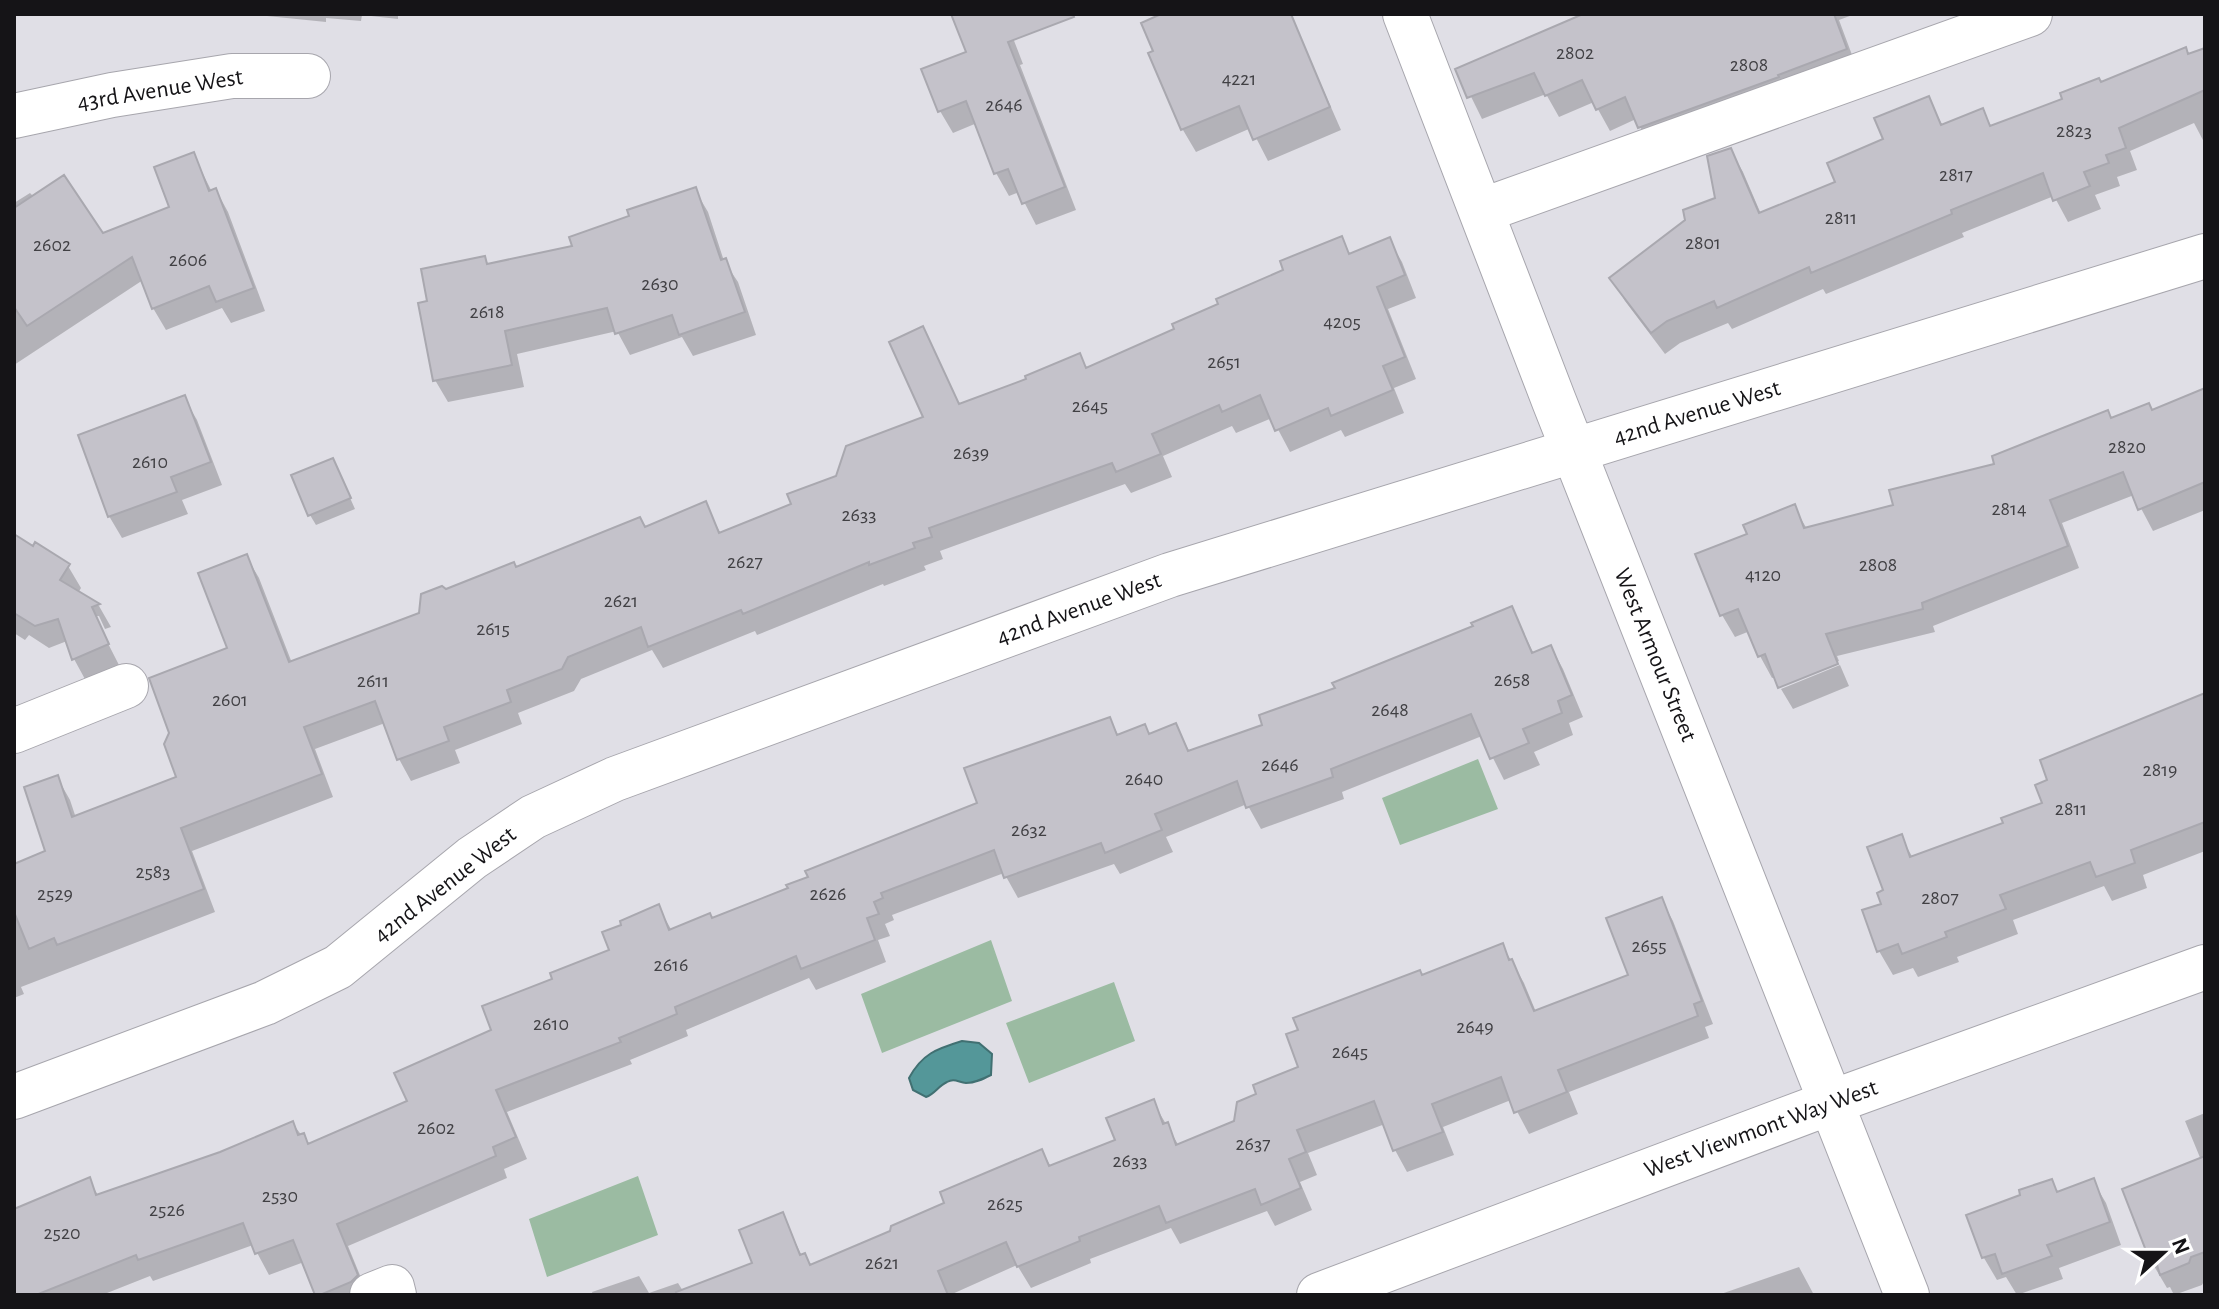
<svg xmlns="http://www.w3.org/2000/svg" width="2219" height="1309" font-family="'Alegreya Sans',sans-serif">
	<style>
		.green { fill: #9bbba2 }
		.water { fill: #549799; stroke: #417072; stroke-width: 2 }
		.shadow { fill: #0003 }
		.building { fill: #c4c2ca; stroke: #a9a8af; stroke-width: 2 }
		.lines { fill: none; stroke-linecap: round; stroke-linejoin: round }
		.minor-casing { stroke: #a7a6ad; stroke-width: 46 }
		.minor { stroke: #fff; stroke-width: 44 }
		.labels { text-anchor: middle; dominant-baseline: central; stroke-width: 8; stroke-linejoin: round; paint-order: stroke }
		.number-label { font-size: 20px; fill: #414044 }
		.street-label { font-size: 24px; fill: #151417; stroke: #fff }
	</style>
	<rect width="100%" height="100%" fill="#e0dfe6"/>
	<path class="green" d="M1478,759l20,50 -98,36 -18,-47z
		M991,940l21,61 -130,52 -21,-59z
		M1114,982l21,59 -106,42 -23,-60z
		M638,1176l20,59 -111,42 -18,-58z"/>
	<path class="water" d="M962,1041l17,2 13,11 -1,21c-8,4 -16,8 -25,8 -8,-1 -12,-5 -19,-1 -9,4 -12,12 -21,15l-13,-7 -4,-12c13,-24 27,-29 53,-37z"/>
	<path class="shadow" d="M266,14h132v5l-36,-4 -1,6 -35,-3v4l-59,-6z
		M967,14h34l7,11 15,39 -3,1 56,145 -40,15 -17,-33 -10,4 -13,-23 -19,-50 -24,10 -13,-22 28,-58z
		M1166,14h124l51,116 -73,31 -17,-33 -55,24 -13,-22 -33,-76 6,-2z
		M1588,14h267l-16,6 19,51 -206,78 -16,-30 -26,12 -16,-29 -35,15 -13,-23 -64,25 -24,-49z
		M2205,50v94l-11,-21 -64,28 7,19 -20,7 3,9 -25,9 6,14 -33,13 -14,-26 -92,37 2,4 -138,57 -3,-5 -91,40 -4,-6 -48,20 -15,11 -40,-53 -13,-22 106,-79 12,-50 13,22 18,42 77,-31 90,-84 15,27 39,-15 10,16 108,-43z
		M193,154l19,38 4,-2 12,22 37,99 -34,12 -9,-15 -56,22 -13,-22 -10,-28 -129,85v-162l16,-10 4,4 68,38 70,-27z
		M695,190l13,22 16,49 14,21 18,53 -63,21 -11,-19 -52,18 -13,-24 -100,23 7,33 -76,15 -13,-22 -6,-78 55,-44 5,8 86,-18 57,-30z
		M1341,239l9,16 39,-15 13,22 14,36 -28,11 28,70 -22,9 10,25 -59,24 -4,-7 -51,22 -18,-34 -36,15 -4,-7 -69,30 9,21 -41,16 -6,-9 -185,67 3,8 -19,7 2,4 -42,16 -1,-2 -126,51 -2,-4 -92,37 -11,-18 -71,29 -7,12 -56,22 4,11 -67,26 5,13 -49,18 -12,-22 -14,-36 -70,26 18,48 -141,54 23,61 -194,75 3,7 -10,4v-132l34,-14 9,-75 13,23 6,18 103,-40 50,-129 17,-93 13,22 33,85 128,-49 26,-23 199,-62 60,-25 16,30 72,-29 133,-87 -3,-89 37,77 69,-25 50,-25 8,13 89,-39z
		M2205,390v120l-52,21 -19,-36 -72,28 17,45 -146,58 2,6 -98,24 2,5 -59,24 -4,-8 -4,1 -12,-22 -10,-25 -15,6 -13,-22 -25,-59 52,-21 45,-28 13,22 88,-22 217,-87 40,-8z
		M184,398l13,22 25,65 -40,15 6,14 -66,24 -13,-22z
		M333,460l22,49 -39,16 -6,-10z
		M14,535l54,31 13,22 -3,5 21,13 12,21 -6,2 -6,-13h-5l26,51 -34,14 -12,-22 -7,-18 -18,7 -20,-13 -4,5 -11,-7z
		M1511,608l23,46 17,-7 12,22 20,48 -14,6 4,12 -39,17 6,13 -36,15 -22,-44 -140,56 2,7 -83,30 -14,-25 -81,33 7,15 -53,22 -6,-10 -96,34 -14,-25 -112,42 2,5 -9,4 5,12 -12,4 8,22 -70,28 -7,-12 -123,52 2,6 -58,24 2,4 -125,48 20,47 -23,10 3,9 -159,68 20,49h-50l-14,-33 -35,13 -16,-30 -100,36 -3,-5 -48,19h-88v-68l75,-47 10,17 121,-43 73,-30 16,21 100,-43 146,-122 57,-29 46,-45 14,25 40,-11 79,-31 189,-85 129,-85 10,17h31l26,-11 14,28 75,-27z
		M1840,665l9,21 -56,23 -12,-20z
		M2205,696v155l-62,24 4,13 -35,13 -8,-15 -91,34 5,14 -61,23 2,5 -41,15 -5,-9 -20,7 -14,-24 7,-59 15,-55 12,21 92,-34 40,-20z
		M1661,899l12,22 40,103 -8,3 4,11 -140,54 9,22 -49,20 -18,-34 -68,27 11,28 -47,17 -12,-22 -10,-26 -77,29 9,22 -17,7 12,28 -37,16 -8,-15 -87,33 -9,-16 -81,31 1,4 -60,25 -14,-23 -67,30h-357l-1,-3 47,-16 10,17 29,-10 5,8 72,-27 27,-49 20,41 9,10 81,-34 150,-81 9,16 66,-25 36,-40 26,44 57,-23 22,-28 43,-27 121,-90 80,-33 22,38 12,29 94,-36z
		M2205,1113v166l-3,6 -28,10 -4,-8 -3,1 -13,-22 47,-106 -16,-39z
		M2051,1181l7,13 35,-13 13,22 15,42 -62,23 4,11 -46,16 -11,-18 -9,3 -13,-22 -16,-42 54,-20z
		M1799,1267l15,28h-96z"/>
	<path class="building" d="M951,14h122l1,3 -66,25 57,145 -43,17 -14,-35 -14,5 -28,-73 -28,11 -17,-43 45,-17z
		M1161,14h130l39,93 -77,33 -14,-34 -58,24 -33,-77 5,-2 -12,-28z
		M1583,14h251l13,35 -69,26 1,2 -141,51 -13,-31 -29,13 -14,-30 -37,16 -11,-23 -67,25 -12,-29z
		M2186,47l2,7 17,-6v42l-86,38 7,20 -20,7 3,8 -25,9 6,14 -37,15 -10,-28 -92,37 1,4 -141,59 -2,-6 -92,41 -3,-7 -47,20 -16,12 -42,-55 76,-58 -2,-10 32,-12 -8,-42 24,-8 28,65 76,-31 -8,-19 56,-24 -9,-21 55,-22 12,29 42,-17 7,18 72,-27 -2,-6 39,-15 2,4z
		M194,152l15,39 7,-3 38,100 -38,14 -7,-16 -57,23 -20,-52 -105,69 -13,-19v-99l50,-33 39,58 66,-26 -15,-40z
		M696,187l25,73 5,-2 19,54 -66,23 -7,-20 -57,19 -8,-26 -102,23 7,34 -79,16 -15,-78 9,-2 -6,-32 64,-13 2,8 85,-18 -3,-9 60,-21 -2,-6z
		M1342,236l7,18 41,-17 15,38 -28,12 28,70 -22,9 10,24 -62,26 -3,-8 -53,23 -15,-36 -38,17 -3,-7 -67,29 9,20 -45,18 -4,-9 -183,65 3,9 -19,6 2,5 -46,17v-3l-126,52 -2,-4 -93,37 -7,-20 -73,30 -6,12 -55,21 4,12 -67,25 5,14 -52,19 -22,-59 -71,26 18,47 -141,54 23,61 -147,56 -3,-7 -25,11 -15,-37v-48l31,-13 -21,-64 34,-12 14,42 104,-40 -12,-33 5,-11 -20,-55 78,-30 -29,-75 49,-19 42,108 130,-49 2,-19 21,-8 4,3 68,-27 2,5 124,-50 5,10 61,-26 13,32 72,-29 -4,-10 49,-18 10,-30 77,-29 -34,-75 34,-16 36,78 67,-25 -1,-3 55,-23 6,15 88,-39 -2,-5 46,-20 -2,-5 67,-29 -3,-9z
		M2205,388v94l-67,28 -15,-38 -73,28 18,46 -146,57 1,6 -97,25 12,30 -60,24 -13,-34 -7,3 -20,-48 -18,7 -25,-62 52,-20 -4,-9 52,-21 9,24 89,-23 -4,-15 105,-26 -2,-8 116,-46 3,8 38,-15 3,7z
		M185,395l26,67 -40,15 6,15 -69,25 -30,-82z
		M333,458l18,40 -43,18 -17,-41z
		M14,534l19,12 2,-4 35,22 -10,16 40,24 -8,3 17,37 -37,16 -14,-41 -23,7 -21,-13z
		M1512,606l20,47 19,-8 21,50 -14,6 4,12 -39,16 6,14 -39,16 -19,-45 -140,55 2,8 -87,31 -9,-27 -82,33 7,16 -57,23 -4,-10 -97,35 -10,-28 -113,43 2,5 -9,4 5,12 -12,4 8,22 -74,29 -5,-13 -121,51 2,7 -58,24 2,4 -125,48 20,47 -23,10 3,9 -159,68 21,51 -7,7 -31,13h-5l-22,-55 -38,14 -12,-31 -105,37 -2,-5 -100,40h-22v-86l76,-32 6,18 124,-43 73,-31 5,14 6,-2 4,11 99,-43 -13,-28 97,-43 -9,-24 70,-27 -2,-6 59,-23 -7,-18 19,-7 -1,-4 39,-17 10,26 41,-17 2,5 76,-30 -2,-3 22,-8 -3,-6 172,-68 -13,-35 146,-51 7,18 28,-11 4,10 27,-11 12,28 74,-26 -3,-10 76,-27 -3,-5 141,-57 -2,-3z
		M2205,693v129l-74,28 4,13 -39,14 -6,-15 -90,33 6,14 -61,23 2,5 -45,17 -4,-10 -21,8 -15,-42 19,-6 -4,-11 6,-3 -16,-43 35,-13 8,23 93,-34 -2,-5 41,-15 -7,-18 12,-5 -7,-20z
		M1662,897l40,104 -8,3 4,12 -140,54 9,22 -53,21 -13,-36 -69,27 11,28 -50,19 -19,-50 -77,29 9,22 -17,7 12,29 -40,17 -6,-16 -89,34 -7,-17 -80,31 1,4 -63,26 -11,-25 -68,29 10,24h-271l-1,-3 76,-29 -13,-33 44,-18 17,43 5,-2 5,12 80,-34 1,-5 53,-23 -4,-11 102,-43 7,17 66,-26 -9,-22 48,-19 9,25 5,-2 8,23 58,-24 3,-19 19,-8 -3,-9 45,-18 -12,-33 12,-4 -5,-12 127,-48 2,5 81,-32 6,17 3,-1 22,52 94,-36 -22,-57z
		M2205,1156v96l-14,5 -2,6 -29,12 -3,-10 -5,1 -30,-77z
		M2094,1178l16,44 -63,23 5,11 -50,18 -7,-20 -13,4 -16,-43 54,-20 -1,-5 33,-11 5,13z"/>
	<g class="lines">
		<g class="minor-casing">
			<path id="minor" d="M1405,14l149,387 353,894
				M14,116l98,-21 120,-19h76
				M1481,211l549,-197
				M14,731l112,-45
				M14,1097l251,-94 73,-36 134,-109 61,-41 82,-38 555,-204 1035,-319
				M372,1295l20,-8 2,8
				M1319,1295l513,-193 373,-135"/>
		</g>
		<use href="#minor" class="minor"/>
	</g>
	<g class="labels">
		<g class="number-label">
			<text x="1575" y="53">2802</text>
			<text x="1749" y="65">2808</text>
			<text x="1239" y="79">4221</text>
			<text x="1004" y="105">2646</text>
			<text x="2074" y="131">2823</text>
			<text x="1956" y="175">2817</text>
			<text x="1841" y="218">2811</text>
			<text x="1703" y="243">2801</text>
			<text x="52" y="245">2602</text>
			<text x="188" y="260">2606</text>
			<text x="660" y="284">2630</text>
			<text x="487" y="312">2618</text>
			<text x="1342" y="322">4205</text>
			<text x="1224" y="362">2651</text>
			<text x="1090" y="406">2645</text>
			<text x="2127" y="447">2820</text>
			<text x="971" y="453">2639</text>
			<text x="150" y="462">2610</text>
			<text x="2009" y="509">2814</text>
			<text x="859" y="515">2633</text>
			<text x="745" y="562">2627</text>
			<text x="1878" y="565">2808</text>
			<text x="1763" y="575">4120</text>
			<text x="621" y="601">2621</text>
			<text x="493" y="629">2615</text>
			<text x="1512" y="680">2658</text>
			<text x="373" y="681">2611</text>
			<text x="230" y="700">2601</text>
			<text x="1390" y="710">2648</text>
			<text x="1280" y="765">2646</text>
			<text x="2160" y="770">2819</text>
			<text x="1144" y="779">2640</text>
			<text x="2071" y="809">2811</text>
			<text x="1029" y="830">2632</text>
			<text x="153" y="872">2583</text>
			<text x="55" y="894">2529</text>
			<text x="828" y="894">2626</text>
			<text x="1940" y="898">2807</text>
			<text x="1649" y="946">2655</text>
			<text x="671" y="965">2616</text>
			<text x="551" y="1024">2610</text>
			<text x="1475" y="1027">2649</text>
			<text x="1350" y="1052">2645</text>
			<text x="436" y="1128">2602</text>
			<text x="1253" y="1144">2637</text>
			<text x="1130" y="1161">2633</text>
			<text x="280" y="1196">2530</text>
			<text x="1005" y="1204">2625</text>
			<text x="167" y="1210">2526</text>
			<text x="62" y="1233">2520</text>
			<text x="882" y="1263">2621</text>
		</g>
		<g class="street-label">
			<text transform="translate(160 90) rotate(-9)">43rd Avenue West</text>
			<text transform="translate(1697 413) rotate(-17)">42nd Avenue West</text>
			<text transform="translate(1079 609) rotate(-20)">42nd Avenue West</text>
			<text transform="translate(1655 655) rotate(68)">West Armour Street</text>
			<text transform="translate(445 885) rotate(-38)">42nd Avenue West</text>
			<text transform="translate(1761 1129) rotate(-20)">West Viewmont Way West</text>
		</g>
	</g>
	<rect width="2219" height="1309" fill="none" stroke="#151417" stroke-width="32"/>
	<g transform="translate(2163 1253) rotate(69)" stroke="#ffffff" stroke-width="6" paint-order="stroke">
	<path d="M0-6L14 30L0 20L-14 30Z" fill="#151417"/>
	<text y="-12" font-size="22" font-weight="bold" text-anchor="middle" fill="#151417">N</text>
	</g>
</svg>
